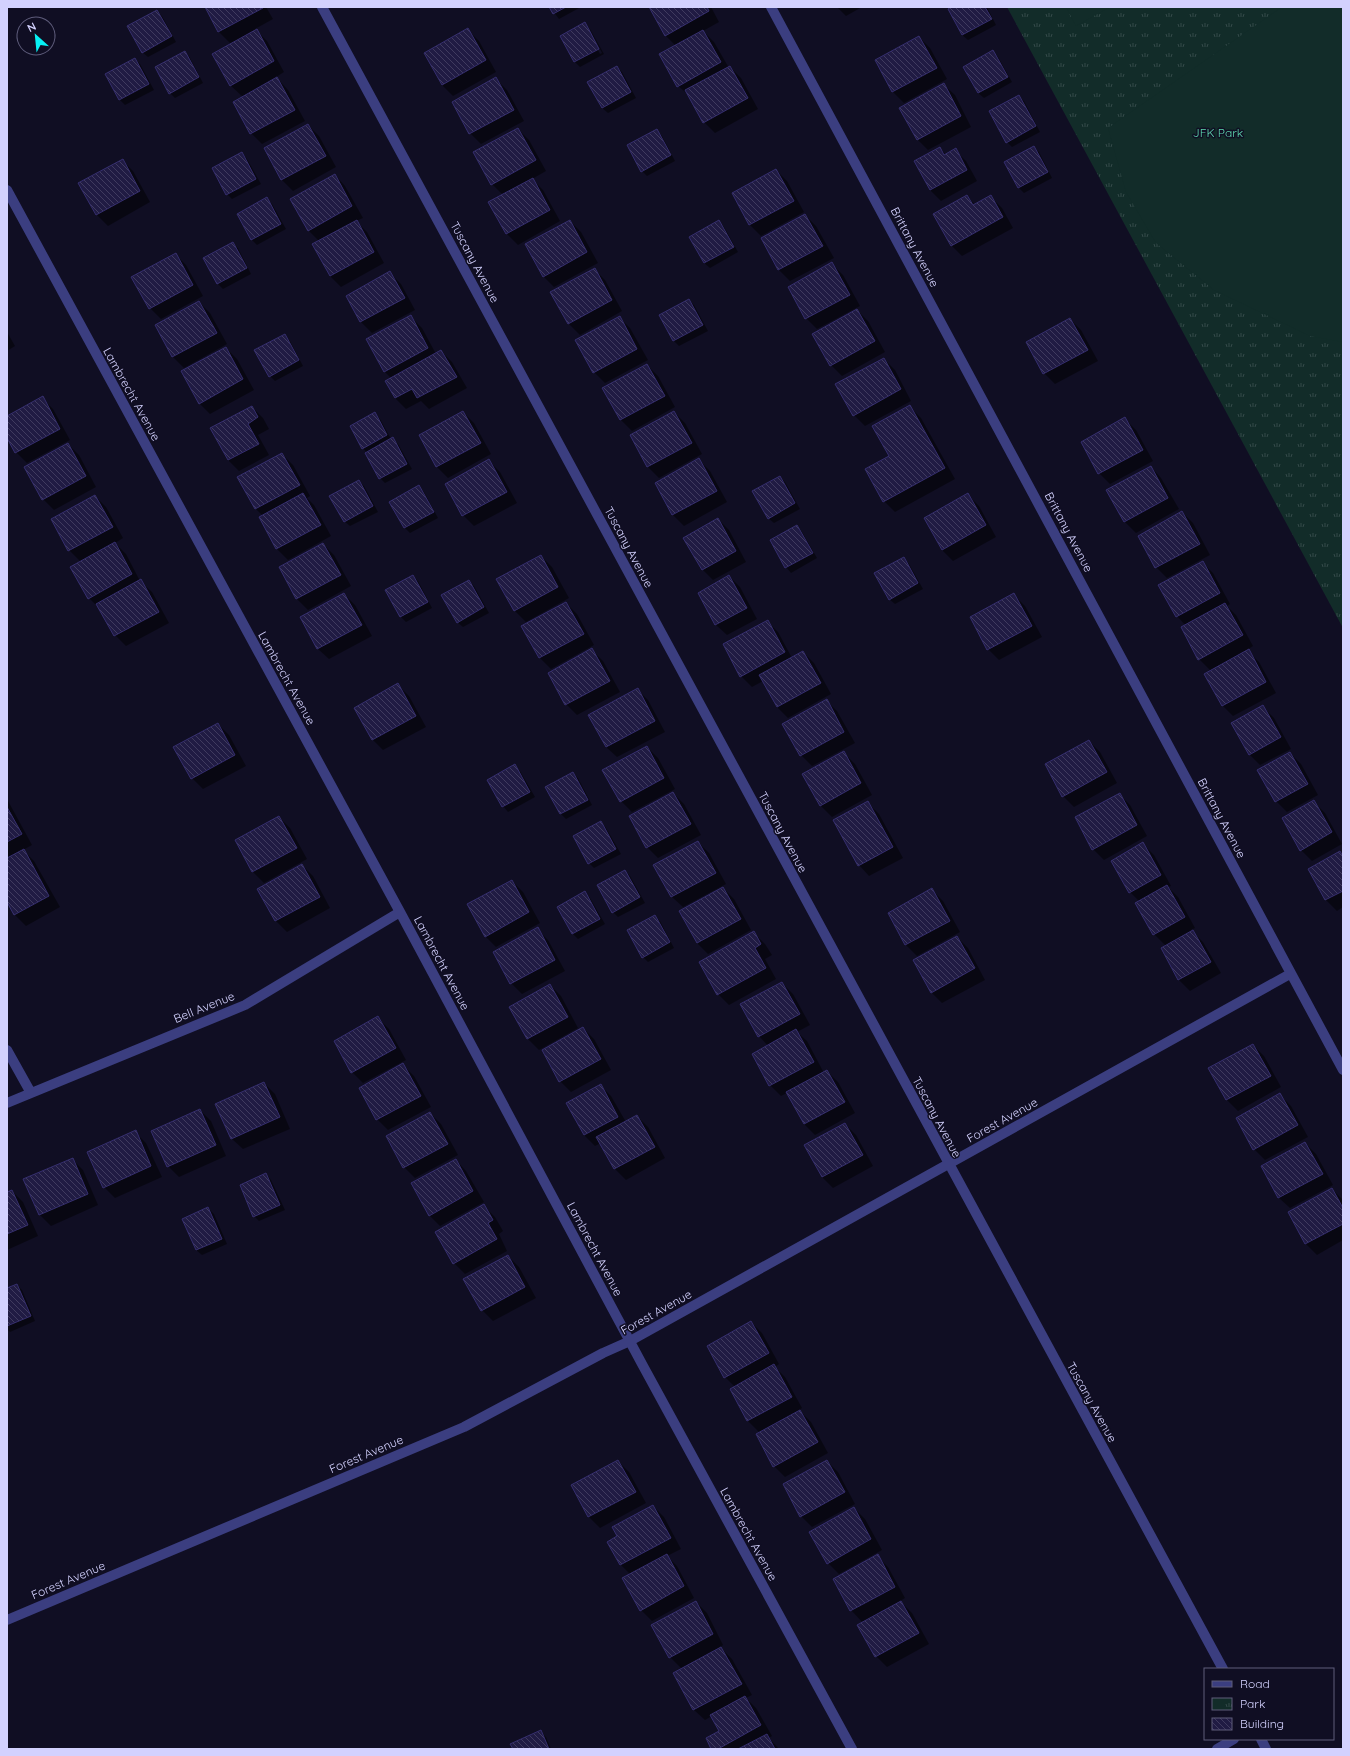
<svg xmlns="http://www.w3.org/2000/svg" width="1350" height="1756" font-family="Quicksand,sans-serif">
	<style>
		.park { fill: url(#park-tufts) }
		.pitch { fill: #122c29 }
		.shadow { fill: #0007; fill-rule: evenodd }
		.building { fill: url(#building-back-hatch); stroke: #352e6e }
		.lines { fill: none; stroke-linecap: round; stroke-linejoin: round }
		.minor { stroke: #3b3e80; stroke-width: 10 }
		.labels { text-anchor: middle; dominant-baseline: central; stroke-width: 3; stroke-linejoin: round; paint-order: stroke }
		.park-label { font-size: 12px; fill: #5fdcb2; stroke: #100e23 }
		.street-label { font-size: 12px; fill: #d3d1fe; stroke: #100e23 }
	</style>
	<defs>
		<pattern id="park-tufts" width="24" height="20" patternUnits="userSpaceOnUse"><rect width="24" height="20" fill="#122c29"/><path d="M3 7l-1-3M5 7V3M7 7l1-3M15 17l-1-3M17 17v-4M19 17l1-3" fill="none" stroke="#344a49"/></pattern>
		<pattern id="building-back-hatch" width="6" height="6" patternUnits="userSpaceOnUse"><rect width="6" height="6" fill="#201b43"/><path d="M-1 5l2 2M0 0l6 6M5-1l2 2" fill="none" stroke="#403b5f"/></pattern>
	</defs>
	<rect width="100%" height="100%" fill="#100e23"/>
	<path class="park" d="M1007,7h336v621z"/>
	<path class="pitch" d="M1066,7h44l-34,19z
		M1282,7h61v335l-33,-6 -96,-46 -58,-47 -30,-51 -18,-64z"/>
	<path class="shadow" d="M206,7h60l7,12 -18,10 12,12 17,31 -8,5 12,13 17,31 -43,23 -11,-11 -8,-36 -13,-12 1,-41 -12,-12z
		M550,7h31l-22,12z
		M650,7h61l8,15 -16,9 11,11 15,26 1,-1 11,11 17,31 -43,24 -11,-11 -14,-26 -12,-10 -2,-40 -11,-11z
		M837,7h25l-16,9z
		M954,7h33l9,18 -28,15 -6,-5z
		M157,11l5,5 14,26 -28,15 -6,-5z
		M584,24l6,5 14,25 -24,13 -5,-5 -13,-26zM587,28h2l13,25 -2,1z
		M468,30l11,11 17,31 -43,24 -11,-11z
		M919,37l11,11 17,31 -43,24 -11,-11 -17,-31z
		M185,52l5,6 13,25 -28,15 -5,-5z
		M993,52l5,5 14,25 -28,16 -6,-5z
		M135,59l5,5 14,26 -29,15 -5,-5 -14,-26z
		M617,67l5,5 14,26 -28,15 -6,-5z
		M496,79l11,11 17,31 -43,23 -11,-11z
		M944,85l11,10 16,32 -43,23 -11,-11z
		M1018,96l6,5 16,31 -28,15 -5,-5z
		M308,125l11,11 17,31 -43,24 -11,-11 -17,-31z
		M518,129l11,11 17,31 -14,8 11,11 17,31 -42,24 -11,-11 -4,-39 -11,-11z
		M656,130l6,6 13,25 -28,15 -5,-5z
		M1033,147l6,5 13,26 -28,15 -5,-5 -14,-26z
		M940,148l6,7 9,-5 11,11 11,20 -36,20 -11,-11 -15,-28z
		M242,153l5,6 14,25 -29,15 -5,-5z
		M122,160l11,11 17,31 -42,24 -11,-11 -17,-31z
		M776,170l11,11 17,31 -43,24 -11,-11 -17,-32z
		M335,175l10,11 18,32 -7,3 11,11 17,31 -43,24 -11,-11 -11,-35 -11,-11z
		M967,196l8,9 16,-8 11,11 11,20 -51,28 -11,-11z
		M266,198l6,6 14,25 -29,16 -5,-5 -14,-26z
		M805,215l11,11 18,32 -44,23 -11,-11 -17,-31z
		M570,221l11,11 17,31 -44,24 -11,-11z
		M719,222l5,5 14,25 -28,16 -6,-5 -13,-26z
		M232,243l6,5 13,26 -28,15 -5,-5 -14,-25z
		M175,254l11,11 17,31 -42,23 -11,-11z
		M832,264l11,11 17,31 -43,23 -11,-11z
		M594,269l11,11 17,31 -42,24 -11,-11 -17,-31z
		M390,273l11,11 14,26 -43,23 -11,-11 -14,-26z
		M689,300l5,5 14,26 -29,15 -5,-5 -14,-26z
		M199,302l11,11 17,31 -43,24 -11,-11 -17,-31z
		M857,310l11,11 17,31 -43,24 -11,-11z
		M411,317l11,11 14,26 5,-3 11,11 15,26 -38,21 -8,-8 -15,8 -11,-11 -4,-20 -7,-7z
		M619,317l11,11 18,32 -43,23 -11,-11z
		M1070,319l11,11 17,31 -43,23 -11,-11 -17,-31z
		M7,332l8,14 -8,5z
		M284,335l6,6 13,25 -28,15 -5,-5z
		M226,348l11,11 17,31 -44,24 -11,-11z
		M884,359l11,11 16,31 -46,25 -11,-11z
		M647,365l11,11 17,31 -43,24 -11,-11 -17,-32z
		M42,398l11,11 17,31 -43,23 -11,-11 -9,-16v-19z
		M252,407l11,11 6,11 -11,6 11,20 -30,16 -11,-11 -16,-32z
		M910,407l11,11 34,61 -60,33 -11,-11 6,-44z
		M463,412l11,11 17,31 -43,24 -11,-11 -17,-31z
		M674,412l11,11 17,31 -43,24 -11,-11 -17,-32z
		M375,414l5,5 11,20h2l5,5 14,25 -27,14 -5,-5 -13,-25 -4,-5z
		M1125,419l11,11 17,31 -43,23 -11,-11z
		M68,444l11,11 17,32 -42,23 -11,-11z
		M282,454l11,11 17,31 -3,2 7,7 17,31 -43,24 -11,-11 -17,-31 3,-2 -7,-7 -17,-32z
		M699,460l11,11 17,31 -43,24 -11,-11 -17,-31z
		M489,461l11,11 17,31 -43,23 -11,-11z
		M1151,467l10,11 18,31 -43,24 -11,-11 -18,-32z
		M780,477l5,5 15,27 -26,14 -6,-5z
		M359,481l5,5 14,26 -28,14 -6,-5z
		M419,487l5,5 14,26 -28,15 -6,-6z
		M968,495l11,11 17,31 -43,24 -11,-11 -17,-32z
		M95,496l11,11 17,31 -8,5 11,11 14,27 12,11 17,31 -43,23 -11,-11 -15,-26 -11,-11 -8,-36 -12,-12 -17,-31z
		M1182,512l11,11 17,32 -43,23 -11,-11 -17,-31z
		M718,519l11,11 17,32 -33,18 -11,-11z
		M797,526l5,6 15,26 -26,15 -5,-6z
		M323,544l11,11 17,31 -43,24 -11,-11 -17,-31z
		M541,556l11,11 17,31 -43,24 -11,-11z
		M904,559l5,5 14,25 -28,15 -6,-5z
		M1202,562l11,11 17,31 -3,2 9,9 17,31 -6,4 12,12 17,31 -43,23 -11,-11 -11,-34 -12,-12 -13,-33 -9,-10z
		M413,576l5,5 14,27 -26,14 -5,-5 -15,-26z
		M729,576l11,11 17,32 -30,16 -11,-10 -17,-32z
		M469,581l5,5 15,27 -26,14 -6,-5z
		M344,594l11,11 17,31 -43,23 -11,-10 -17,-32z
		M1014,595l11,11 17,31 -43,23 -11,-11z
		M566,603l11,11 17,31 -43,24 -11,-11 -17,-32z
		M767,621l11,11 14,26 11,-6 11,11 17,31 -43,24 -11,-11 -14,-26 -11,6 -11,-11z
		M592,650l11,11 17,31 -43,23 -11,-11z
		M398,685l11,11 17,31 -43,23 -11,-11z
		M637,689l11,11 17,32 -48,25 -11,-10z
		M826,700l11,11 18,32 -43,23 -11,-11z
		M1263,707l11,11 17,31 -31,16 -11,-11z
		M218,724l11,11 17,31 -43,23 -11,-11z
		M1089,741l11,11 17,31 -43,24 -11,-11z
		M647,747l11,11 17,31 -43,23 -11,-11z
		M844,753l11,11 17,31 -40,22 -11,-11 -18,-32z
		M1290,753l11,11 17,31 -31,17 -11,-11z
		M515,766l5,5 15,26 -27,15 -5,-6z
		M572,773l6,5 14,27 -26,14 -5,-5 -15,-26z
		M673,793l11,11 17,31 -43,23 -11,-11 -17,-31z
		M1119,794l11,11 17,31 -43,24 -11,-11z
		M7,799l25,46 -9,5 11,11 26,46 -34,19 -11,-11 -8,-15z
		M1314,802l11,11 17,31 -30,17 -11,-11z
		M868,803l11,11 24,44 -34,18 -10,-11z
		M279,817l11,11 17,31 -43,24 -11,-11 -17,-32z
		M601,822l5,6 15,26 -27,14 -5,-5z
		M698,842l11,11 17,31 -43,23 -11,-10z
		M1143,844l11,11 17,31 -3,1 10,10 17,31 -4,2 12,12 18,31 -31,18 -11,-11 -17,-32 4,-2 -12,-12 -15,-33 -9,-9z
		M1340,852l3,3v52l-6,4 -11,-11 -17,-31z
		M302,865l11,11 17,32 -43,24 -11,-11z
		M625,871l5,5 15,27 -27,14 -5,-5z
		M512,881l11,11 17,31 -44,24 -11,-11z
		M723,888l11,11 17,31 -43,24 -11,-11 -17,-31z
		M932,890l11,11 17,31 -43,24 -11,-11 -17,-31z
		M585,893l5,5 15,26 -27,15 -5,-5 -14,-27z
		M654,916l6,5 14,27 -26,14 -5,-5z
		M537,929l11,11 17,31 -43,23 -11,-11z
		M754,933l11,11 7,11 -7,4 11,20 -47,26 -11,-11z
		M957,937l11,11 17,32 -43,23 -11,-11z
		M782,983l11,11 17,31 -13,7 10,9 17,32 3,-2 11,11 17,31 -40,22 -11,-11 -17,-31 -6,3 -11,-11 -2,-39 -9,-10z
		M550,985l11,11 17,32 -39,22 -11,-11 -18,-32z
		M378,1018l11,11 17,31 -43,23 -11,-11z
		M583,1028l11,11 17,31 -40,22 -11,-11z
		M1253,1045l11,11 17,31 -43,24 -11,-11 -17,-31z
		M403,1065l11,11 17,31 -43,23 -11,-11z
		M264,1083l11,11 15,35 -47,20 -11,-10z
		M600,1085l11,11 15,26 11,-6 11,11 17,31 -39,22 -11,-11 -14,-26 -6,3 -11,-11 -17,-32z
		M1280,1095l11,11 17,31 -43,23 -11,-11z
		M200,1110l11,11 15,35 -47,21 -11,-11z
		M430,1113l11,11 17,31 -43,23 -11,-11z
		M845,1124l11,11 17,31 -40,22 -11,-11 -17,-32z
		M135,1132l11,11 16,34 -47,21 -11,-11z
		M1305,1143l11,11 17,31 -43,23 -11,-10 -17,-32z
		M72,1159l11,11 15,35 -47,21 -11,-11 -15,-35z
		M456,1160l10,11 18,31 -44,24 -11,-11z
		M266,1174l5,6 14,30 -26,11 -5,-5z
		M1332,1189l11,11v40l-26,15 -11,-11 -17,-32z
		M12,1191l11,11 15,34 -31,14v-57z
		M484,1206l11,11 8,14 -4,3 8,17 -42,23 -11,-11z
		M208,1208l6,6 13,30 -25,11 -6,-5 -13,-31z
		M508,1256l11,11 17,31 -43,23 -11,-11z
		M17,1285l5,5 13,31 -25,11 -3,-3v-40z
		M751,1322l11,11 17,31 -4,3 10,10 17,31 -3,2 12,12 17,31 -43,24 -11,-11 -14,-33 -12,-12 -17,-31 4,-3 -10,-10z
		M618,1461l11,11 17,31 -46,25 -11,-11 -17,-31z
		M827,1461l11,11 17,32 -43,23 -11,-11z
		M653,1506l11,11 17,32 -14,7 10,10 17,32 -42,23 -11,-11 -10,-35 -10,-10 -3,-29z
		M854,1508l11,11 17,31 -43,24 -11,-11z
		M877,1556l11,11 17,31 -5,3 12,12 17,31 -42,23 -11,-11 -13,-33 -12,-13 -17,-31z
		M696,1602l11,11 16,32 -3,2 12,12 20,36 -6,3 10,10 16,28 -3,2 10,11h-66l8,-17 -9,-16 -7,4 -11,-10 -12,-41 -12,-12z
		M541,1732l5,5 5,12h-37z"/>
	<path class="building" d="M205,7h57l1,1 -45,24z
		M549,7h17l-13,7z
		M649,7h58l2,4 -44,25z
		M951,7h34l7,12 -30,16 -14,-26z
		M157,10l15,26 -30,17 -15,-27z
		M585,22l14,27 -25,13 -14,-26z
		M468,28l18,32 -44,25 -18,-32z
		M257,29l17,32 -44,25 -18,-32z
		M703,30l18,32 -44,25 -18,-33z
		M919,36l18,32 -45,24 -17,-32z
		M993,50l15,27 -30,16 -15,-26z
		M185,51l14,26 -30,17 -14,-27z
		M135,58l14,26 -30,16 -14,-26z
		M617,66l14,26 -29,16 -15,-26z
		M730,66l18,32 -45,25 -18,-33z
		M277,77l18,33 -45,24 -17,-32z
		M496,77l18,33 -45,24 -17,-32z
		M944,83l17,33 -44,24 -18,-32z
		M1019,95l17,31 -30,17 -17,-32z
		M308,124l18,32 -45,24 -17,-32z
		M518,128l18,32 -45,25 -18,-33z
		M657,129l14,26 -30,17 -14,-27z
		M1034,146l14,26 -30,16 -14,-26z
		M940,147l4,8 12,-7 11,22 -37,20 -16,-29z
		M242,152l14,27 -30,16 -14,-27z
		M123,159l17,32 -44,24 -18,-32z
		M776,169l18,32 -45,24 -17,-32z
		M335,174l17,32 -44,25 -18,-32z
		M533,178l17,32 -44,24 -18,-32z
		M967,195l6,10 18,-10 12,22 -52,29 -18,-32z
		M267,197l14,27 -30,16 -14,-26z
		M805,214l18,32 -45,24 -17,-32z
		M357,220l17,32 -44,24 -18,-32z
		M570,220l17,32 -44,25 -18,-33z
		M719,220l15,27 -30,16 -15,-26z
		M233,242l14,26 -30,16 -14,-26z
		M176,253l17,32 -44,24 -18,-32z
		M832,262l18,33 -45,24 -17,-32z
		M595,268l17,32 -44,24 -18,-32z
		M390,271l15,27 -45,24 -14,-26z
		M689,299l14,26 -30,16 -14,-26z
		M199,301l18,32 -45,24 -17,-32z
		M857,309l18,32 -45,25 -18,-32z
		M411,315l17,33 -44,24 -18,-33z
		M620,316l17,33 -44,24 -18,-33z
		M1070,318l18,32 -45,24 -17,-32z
		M285,334l14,26 -30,17 -15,-27z
		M226,347l17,32 -44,25 -18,-33z
		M441,350l16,27 -40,21 -5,-9 -17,9 -10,-17z
		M884,358l17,31 -48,27 -18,-32z
		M647,364l18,32 -45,24 -18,-32z
		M43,396l17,33 -45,24 -8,-15v-22z
		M910,405l35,63 -62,34 -18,-33 24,-13 -17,-30z
		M252,406l6,11 -10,7 11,20 -31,16 -18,-32z
		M463,411l18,32 -45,24 -17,-32z
		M674,411l18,32 -45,24 -17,-32z
		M375,412l12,23 -25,14 -12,-23z
		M1125,417l18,33 -45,24 -17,-32z
		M393,437l14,27 -28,15 -14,-26z
		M68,443l18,33 -44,24 -18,-33z
		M282,453l18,32 -45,24 -18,-32z
		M699,458l18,33 -45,24 -17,-32z
		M489,459l18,33 -45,24 -17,-32z
		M1151,466l17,32 -44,24 -18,-32z
		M780,476l15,27 -27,16 -16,-28z
		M359,480l14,26 -29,16 -15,-26z
		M419,485l15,27 -30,16 -15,-26z
		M303,493l18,32 -45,24 -17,-32z
		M968,493l18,32 -44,25 -18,-32z
		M95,495l18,32 -45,24 -17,-32z
		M1182,511l18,33 -45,24 -17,-32z
		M718,518l18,33 -34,19 -19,-32z
		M797,525l16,28 -28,15 -15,-28z
		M115,542l17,32 -44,25 -18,-32z
		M323,543l18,32 -45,24 -17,-32z
		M541,555l17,32 -44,24 -18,-32z
		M904,557l14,26 -29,17 -15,-27z
		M1203,561l17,32 -44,24 -18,-32z
		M413,575l15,27 -28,15 -15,-27z
		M729,575l18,33 -32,17 -17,-32z
		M141,579l18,33 -45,24 -18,-32z
		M469,580l15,27 -27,16 -16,-28z
		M344,593l18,32 -45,24 -17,-32z
		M1014,593l18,33 -45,24 -17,-33z
		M566,602l18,32 -45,24 -18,-32z
		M1225,603l18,32 -45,25 -17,-33z
		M768,620l17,32 -45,25 -17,-33z
		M592,648l18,33 -45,24 -17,-32z
		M1249,649l17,33 -44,24 -18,-32z
		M803,651l18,32 -44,24 -18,-32z
		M398,683l18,33 -44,24 -18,-32z
		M638,688l17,33 -49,26 -18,-32z
		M827,699l17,33 -44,24 -18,-32z
		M1263,705l18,32 -32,18 -18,-32z
		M218,723l17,32 -44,24 -18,-32z
		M1089,740l18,32 -45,25 -17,-33z
		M647,746l17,32 -44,24 -18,-32z
		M844,751l17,32 -41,23 -18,-32z
		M1290,752l18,32 -33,18 -18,-32z
		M515,764l15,28 -28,15 -15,-27z
		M573,772l15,28 -28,14 -15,-27z
		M673,792l18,32 -45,24 -17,-32z
		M1120,793l17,32 -45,25 -17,-33z
		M1314,800l18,32 -32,19 -18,-33z
		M868,801l25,46 -35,19 -25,-46z
		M7,807l15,27 -15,8z
		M279,816l18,32 -45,24 -17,-32z
		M601,821l15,28 -28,15 -15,-28z
		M698,841l18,32 -45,24 -18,-32z
		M1143,842l18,33 -32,18 -18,-32z
		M24,849l25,47 -35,19 -7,-13v-44z
		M1340,851l3,6v34l-18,9 -17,-31z
		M302,864l18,33 -45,24 -18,-32z
		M625,870l15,27 -28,16 -15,-28z
		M512,880l17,32 -44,25 -18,-33z
		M1167,885l18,32 -32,18 -18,-32z
		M723,887l18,32 -44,24 -18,-32z
		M932,888l18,33 -45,24 -17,-32z
		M585,891l15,28 -28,15 -15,-27z
		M655,915l15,27 -28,16 -15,-28z
		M538,927l17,33 -45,24 -17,-32z
		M1193,930l18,32 -33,18 -17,-32z
		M754,931l7,13 -6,4 11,20 -49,27 -18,-33z
		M957,936l18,32 -44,25 -18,-33z
		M782,982l18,32 -42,23 -18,-33z
		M550,984l18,33 -41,22 -18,-32z
		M378,1016l18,32 -45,25 -17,-32z
		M583,1027l18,32 -42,23 -17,-32z
		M796,1029l18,33 -45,24 -17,-32z
		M1253,1044l18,32 -45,24 -18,-32z
		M403,1063l18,33 -45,24 -17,-32z
		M827,1070l18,32 -41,22 -18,-32z
		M264,1082l16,35 -49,22 -16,-35z
		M601,1084l17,33 -34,18 -18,-32z
		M1280,1093l18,32 -45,25 -17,-32z
		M200,1109l16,36 -49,22 -16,-36z
		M430,1112l18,32 -45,24 -17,-32z
		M637,1115l18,32 -41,22 -18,-32z
		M845,1123l18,32 -41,22 -18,-32z
		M136,1130l15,36 -48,22 -16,-36z
		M1305,1142l18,32 -45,24 -17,-32z
		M73,1158l15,36 -49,21 -16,-36z
		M456,1159l17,32 -44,25 -18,-33z
		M266,1173l14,32 -27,12 -13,-32z
		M1332,1188l11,20v16l-38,20 -17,-32z
		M12,1190l16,35 -21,9v-42z
		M484,1204l9,16 -5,3 9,16 -44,25 -18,-32z
		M208,1207l14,32 -26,11 -14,-31z
		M508,1255l17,32 -44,24 -18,-32z
		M17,1284l14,32 -24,10v-38z
		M751,1321l18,32 -45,25 -17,-32z
		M774,1364l18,33 -45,24 -17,-32z
		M800,1410l18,32 -45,25 -17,-33z
		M618,1460l18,32 -48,25 -17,-32z
		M827,1460l18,32 -45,25 -17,-33z
		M653,1505l18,33 -51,27 -13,-23 10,-6 -5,-9z
		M854,1507l17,32 -44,25 -18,-32z
		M667,1554l17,32 -44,25 -18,-33z
		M878,1554l17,33 -45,24 -17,-32z
		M696,1601l17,33 -44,24 -18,-33z
		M901,1601l18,32 -44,24 -18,-32z
		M721,1647l21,37 -49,26 -20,-37z
		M745,1696l16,29 -43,24h-7l-5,-11 13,-7 -9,-16z
		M541,1730l8,19h-36l-3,-5z
		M767,1734l8,15h-37z"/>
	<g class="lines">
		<path class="minor" d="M322,7l901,1662
			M771,7l572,1063
			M7,190l393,722 242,452 210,385
			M7,1050l24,43
			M7,1103l238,-98 155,-93
			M7,1620l457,-193 139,-74 27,-12 660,-367
			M1261,1739l5,10
			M1217,1749l17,-10"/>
	</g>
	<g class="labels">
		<g class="park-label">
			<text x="1218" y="132">JFK Park</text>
		</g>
		<g class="street-label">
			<text transform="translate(915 247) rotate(62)">Brittany Avenue</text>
			<text transform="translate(475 262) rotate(62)">Tuscany Avenue</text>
			<text transform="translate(132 394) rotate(61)">Lambrecht Avenue</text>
			<text transform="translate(1069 532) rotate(62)">Brittany Avenue</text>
			<text transform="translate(629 547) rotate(62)">Tuscany Avenue</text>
			<text transform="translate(287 678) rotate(61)">Lambrecht Avenue</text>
			<text transform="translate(1222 818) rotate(62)">Brittany Avenue</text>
			<text transform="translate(783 832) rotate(62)">Tuscany Avenue</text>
			<text transform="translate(442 963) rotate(62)">Lambrecht Avenue</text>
			<text transform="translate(204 1007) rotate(-22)">Bell Avenue</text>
			<text transform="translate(937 1117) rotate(62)">Tuscany Avenue</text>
			<text transform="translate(1002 1120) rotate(-29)">Forest Avenue</text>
			<text transform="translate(595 1249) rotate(62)">Lambrecht Avenue</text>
			<text transform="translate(656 1312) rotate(-29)">Forest Avenue</text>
			<text transform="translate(1092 1402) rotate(61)">Tuscany Avenue</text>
			<text transform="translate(366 1454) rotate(-23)">Forest Avenue</text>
			<text transform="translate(749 1534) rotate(61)">Lambrecht Avenue</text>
			<text transform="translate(68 1580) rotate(-23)">Forest Avenue</text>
		</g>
	</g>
	<rect width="1350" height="1756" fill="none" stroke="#d3d1fe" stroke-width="16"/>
	<rect x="1204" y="1668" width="130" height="72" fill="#100e23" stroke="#5e5c7b"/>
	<rect x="1212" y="1681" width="20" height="6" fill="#3b3e80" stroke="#5e5c7b"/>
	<text x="1240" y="1688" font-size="12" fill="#d3d1fe">Road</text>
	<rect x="1212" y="1698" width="20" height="12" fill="url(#park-tufts)" stroke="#5e5c7b"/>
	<text x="1240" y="1708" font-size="12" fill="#d3d1fe">Park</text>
	<rect x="1212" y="1718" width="20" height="12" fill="url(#building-back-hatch)" stroke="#5e5c7b"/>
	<text x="1240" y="1728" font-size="12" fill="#d3d1fe">Building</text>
	<g transform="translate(36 36) rotate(333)"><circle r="19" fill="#100e23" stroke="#5e5c7b"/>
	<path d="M0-3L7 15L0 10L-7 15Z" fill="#07f1f4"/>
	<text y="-6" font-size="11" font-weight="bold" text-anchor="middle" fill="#d3d1fe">N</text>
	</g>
</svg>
